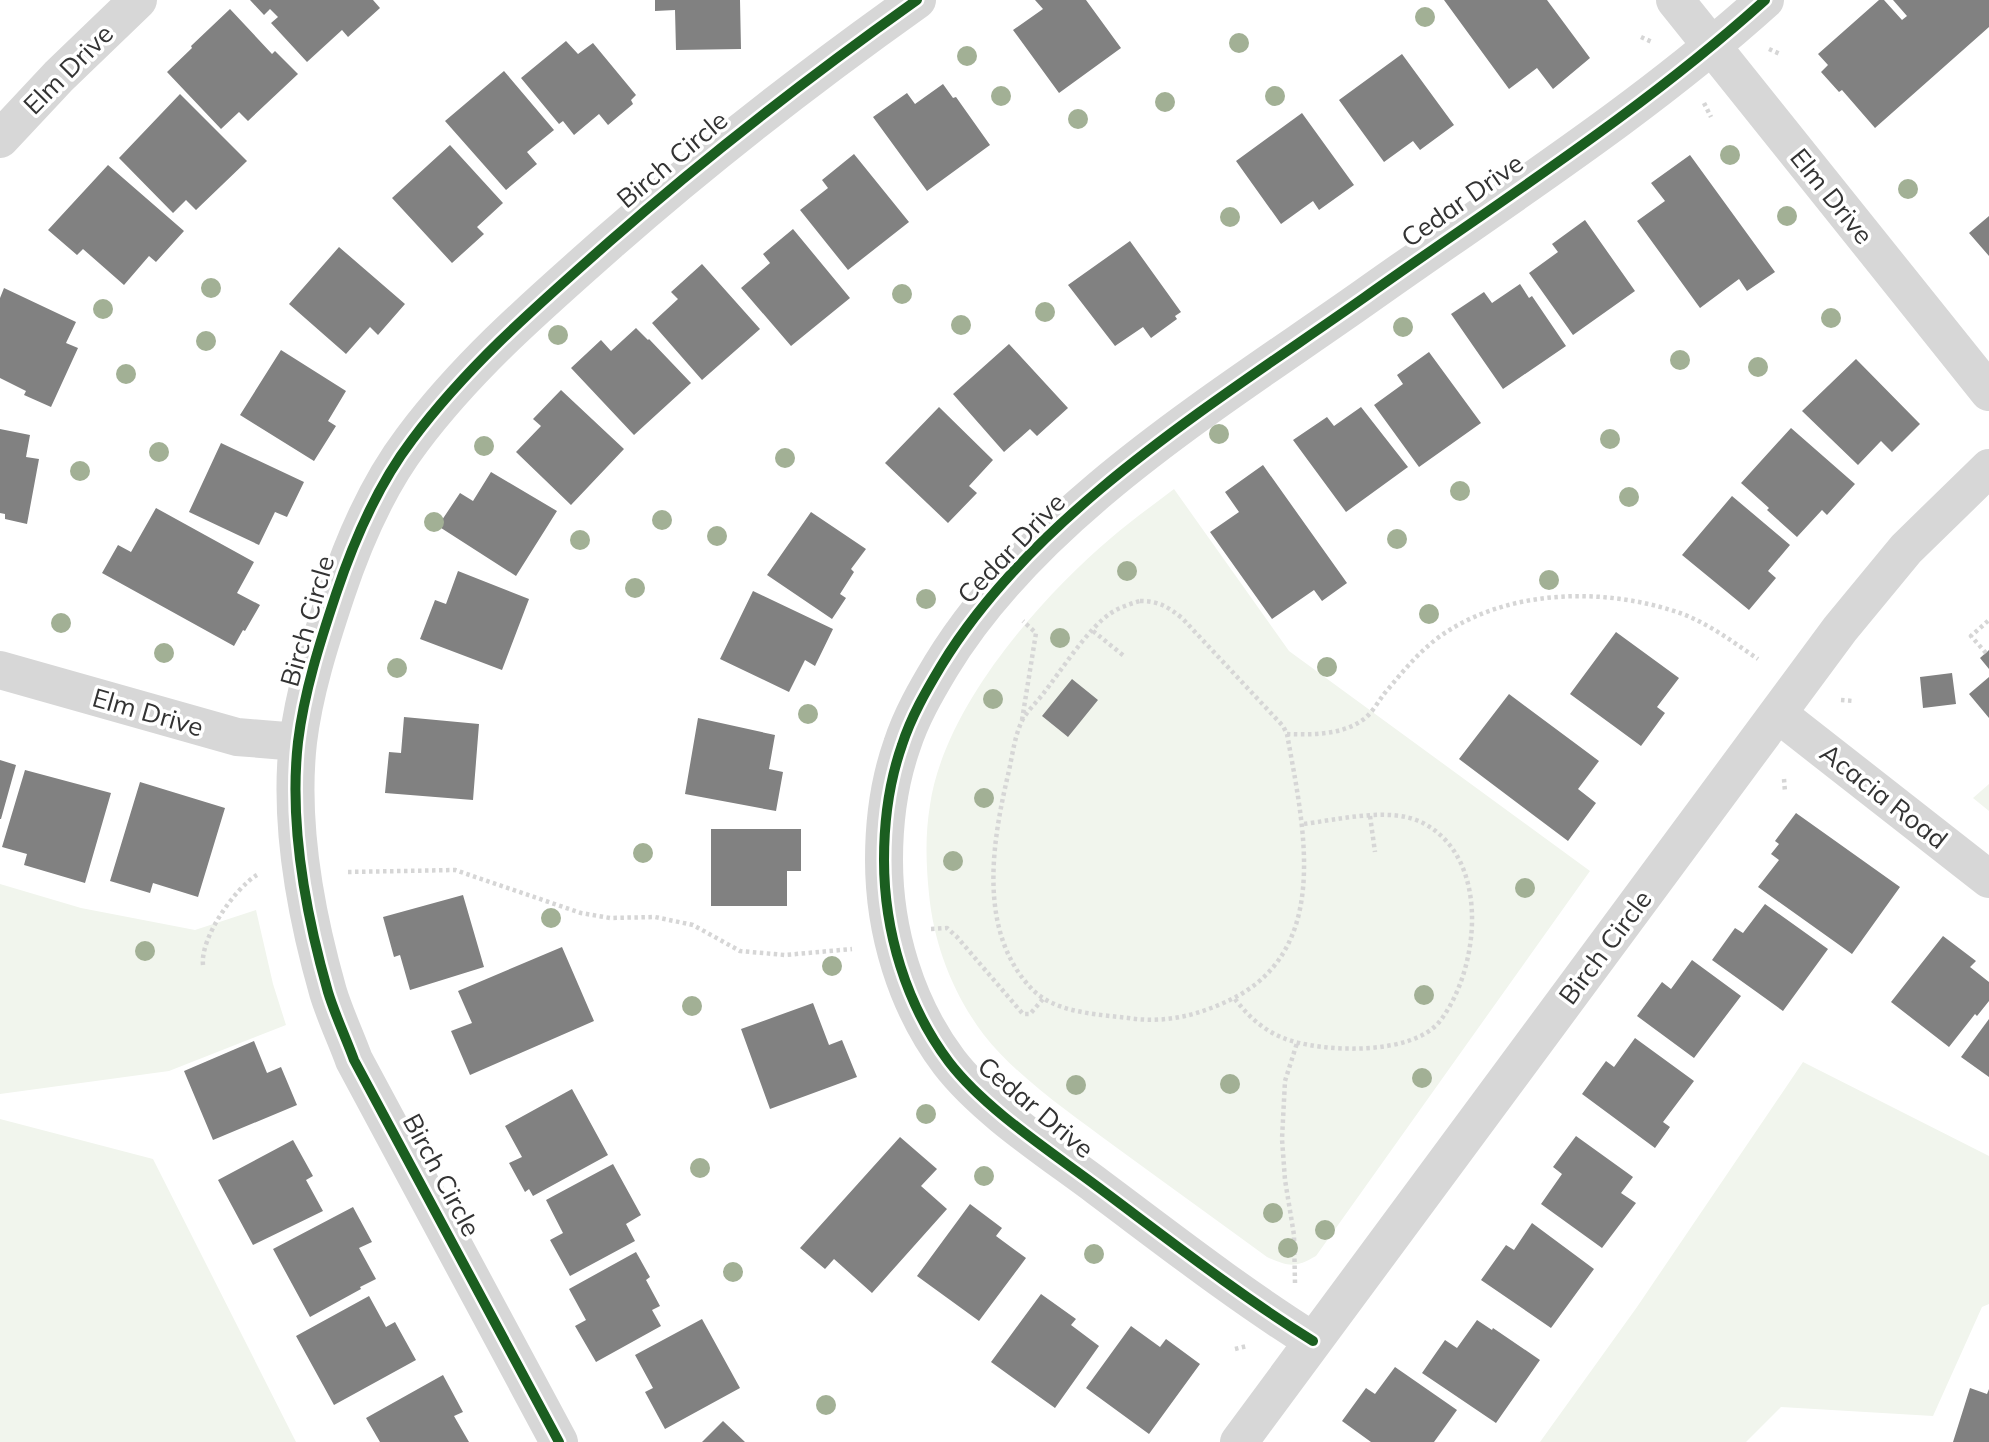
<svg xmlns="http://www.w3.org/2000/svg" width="1989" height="1442" font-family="Mulish,sans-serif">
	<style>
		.green { fill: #f1f5ed }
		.building { fill: #818181 }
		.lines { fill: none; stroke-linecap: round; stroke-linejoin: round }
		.path { stroke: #d6d6d6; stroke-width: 4.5; stroke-dasharray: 3.5 3.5; stroke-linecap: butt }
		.minor { stroke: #d7d7d7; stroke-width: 38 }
		.cycleway-casing { stroke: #fff; stroke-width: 15 }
		.cycleway { stroke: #1b5e20; stroke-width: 10 }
		.tree { fill: #a2b095 }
		.labels { text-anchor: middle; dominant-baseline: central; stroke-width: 7; stroke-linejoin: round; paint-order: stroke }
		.street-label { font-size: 26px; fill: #333; stroke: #fff }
	</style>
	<rect width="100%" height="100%" fill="#fff"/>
	<path class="green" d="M1174,489l115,162 301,220 -274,385c-21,12 -27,11 -49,1 -51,-37 -103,-75 -154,-112 -42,-31 -97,-69 -129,-110 -31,-41 -50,-90 -55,-141 -3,-30 -4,-59 1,-89 14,-97 108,-205 181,-267 20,-17 42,-33 63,-49z
		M1989,784v27l-16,-13z
		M0,884l81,24 114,22 61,-20 17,74 13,41 -117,46 -169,23z
		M1803,1062l186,94v148l-7,3 -49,109 -152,-9 -35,35h-206l97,-135z
		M0,1119l153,40 143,283h-296z"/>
	<path class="building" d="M250,0h123l7,8 -32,29 -6,-7 -35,32 -36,-39 7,-6 -8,-8 -6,6z
		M655,0h85l1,49 -65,1 -1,-40 -20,1z
		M1035,0h51l35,48 -62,45 -46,-63 30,-21z
		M1444,0h103l43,58 -37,31 -16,-21 -28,21z
		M1879,0h5l18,20 5,-4 -14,-16h96v27l-114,101 -33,-38 -3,2 -18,-20 7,-7 -10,-11z
		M230,9l42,45 3,-3 23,23 -50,47 -9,-9 -18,17 -54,-57 25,-24 -1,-2z
		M566,41l12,13 15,-11 43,52 -5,5 2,4 -25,21 -9,-11 -25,21 -11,-14 -4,3 -38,-46z
		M1402,54l52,71 -34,25 -7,-9 -29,21 -45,-62z
		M504,71l50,59 -27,22 10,12 -31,26 -61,-69z
		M943,84l10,14 3,-1 34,48 -63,46 -54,-74 34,-24 8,11z
		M180,94l67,67 -51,49 -10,-10 -13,13 -54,-55z
		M1302,113l52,72 -35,25 -6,-9 -32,23 -45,-63z
		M450,145l53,58 -26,24 7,7 -32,29 -60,-65z
		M854,154l55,68 -61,48 -48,-60 28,-22 -6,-8z
		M1690,155l85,117 -28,19 -8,-12 -39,29 -63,-87 28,-20 -14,-18z
		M108,165l76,66 -28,31 -7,-6 -25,29 -41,-36 -6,6 -29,-25z
		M1989,216v40l-20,-23z
		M1585,220l50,71 -62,44 -44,-62 29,-21 -6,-8z
		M793,229l57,69 -59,48 -50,-58 29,-25 -7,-9z
		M1130,241l51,71 -6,4 2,3 -26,19 -8,-11 -28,19 -47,-61z
		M339,247l66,57 -27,31 -8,-8 -24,27 -57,-50z
		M702,264l58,65 -58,51 -50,-57 26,-24 -7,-7z
		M1520,284l9,14 3,-2 34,50 -63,43 -52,-75 33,-22 8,11z
		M4,288l72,34 -10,21 12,5 -27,59 -27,-12 2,-4 -26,-13v-80z
		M636,328l12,12 1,-1 42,44 -57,52 -63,-67 30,-28 10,11z
		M1009,344l59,64 -31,28 -7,-7 -26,23 -51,-58z
		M281,350l65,41 -18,30 8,5 -22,35 -74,-46z
		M1429,352l52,71 -62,44 -45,-62 29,-21 -6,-9z
		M1856,359l64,65 -28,28 -11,-11 -23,24 -56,-54z
		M561,390l63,59 -53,56 -55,-53 25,-26 -8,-7z
		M939,407l54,53 -24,26 8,7 -29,30 -63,-60z
		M1361,407l47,60 -62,45 -53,-72 34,-23 7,9z
		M1791,428l64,56 -28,31 -5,-5 -25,27 -30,-27 2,-2 -28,-25z
		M0,429l30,6 -4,22 13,2 -12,65 -22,-5v-5l-5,-1z
		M221,443l83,39 -17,35 -12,-5 -16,33 -70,-33z
		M1263,465l84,118 -25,18 -8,-11 -42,29 -62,-87 29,-20 -14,-20z
		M491,472l66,39 -41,65 -78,-50 22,-33 13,8z
		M1732,496l58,49 -22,26 8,7 -27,32 -67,-55z
		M156,508l98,54 -17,31 23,12 -15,26 -2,-1 -9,16 -132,-73 16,-28 13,7z
		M811,512l55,37 -15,20 3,3 -14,22 6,4 -14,21 -65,-44z
		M458,571l71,28 -27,71 -82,-31 15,-39 11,4z
		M753,591l80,38 -18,37 -10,-6 -16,32 -69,-33z
		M1616,632l63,46 -22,29 8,6 -24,33 -71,-52z
		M1989,650v19l-9,-11z
		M1952,673l4,31 -33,4 -3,-31z
		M1989,677v41l-20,-24z
		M1072,679l26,21 -30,37 -26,-21z
		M1509,694l90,67 -21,28 18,14 -28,38 -109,-82z
		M404,717l75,7 -6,76 -88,-7 4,-41 12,1z
		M698,718l77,17 -6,34 14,3 -7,39 -91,-17z
		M0,760l16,5 -15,54h-1z
		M25,770l86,23 -26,90 -61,-18 3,-11 -25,-7z
		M140,782l85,26 -27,89 -45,-14 -3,10 -40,-12z
		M1796,813l104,74 -48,67 -94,-67 21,-27 -8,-6 8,-10 -4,-3z
		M711,829h90v42h-14v35h-76z
		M463,895l21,72 -74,23 -10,-35 -6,2 -11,-40z
		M1765,904l63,45 -45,62 -71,-51 23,-32 8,5z
		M1943,936l33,25 -6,6 19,15v19l-12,15 -2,-2 -26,33 -58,-45z
		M562,947l32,74 -124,54 -19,-44 21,-8 -14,-32z
		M1692,960l49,36 -47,62 -57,-42 25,-34 9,7z
		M813,1003l16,42 13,-5 15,37 -87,32 -29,-80z
		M1989,1019v58l-28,-20z
		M1635,1038l59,43 -31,41 7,5 -15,21 -73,-54 24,-33 8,6z
		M254,1041l13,32 14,-6 16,38 -84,35 -29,-69z
		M572,1089l36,66 -75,41 -4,-7 -4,3 -16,-29 13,-6 -17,-31z
		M1576,1136l57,41 -12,16 15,10 -34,45 -61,-44 21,-30 -9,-7z
		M900,1137l37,32 -16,17 26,23 -75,84 -38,-34 -9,10 -25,-21z
		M293,1140l20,36 -7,4 17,31 -70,34 -35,-65z
		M613,1164l28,51 -15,9 9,17 -65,35 -20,-36 13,-7 -17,-33z
		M970,1204l32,24 -6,8 30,22 -47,63 -62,-45z
		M353,1207l19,35 -13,6 17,31 -16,8 1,2 -51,28 -37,-68z
		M1532,1223l62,46 -43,59 -70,-48 25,-35 8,5z
		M636,1252l14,25 -4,3 14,26 -8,4 9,16 -65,36 -21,-36 11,-6 -17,-31z
		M1041,1294l35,25 -5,6 28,21 -44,62 -64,-46z
		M369,1296l17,31 9,-5 21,38 -82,45 -38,-69z
		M702,1319l38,69 -75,41 -20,-37 8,-4 -18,-33z
		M1477,1320l15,10 1,-2 47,32 -44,63 -74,-50 23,-33 12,8z
		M1131,1326l29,21 6,-8 34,25 -51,70 -63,-46z
		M1395,1367l62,43 -23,32h-63l-29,-21 24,-33 9,6z
		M443,1375l20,37 -9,4 15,26h-89l-14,-24z
		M1970,1388l17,6 2,-5v53h-36z
		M723,1421l22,21h-43z"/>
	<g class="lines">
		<path class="path" d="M1641,37l11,5
			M1769,49l11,5
			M1704,103l7,14
			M1140,601c19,0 28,6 42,17l101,108 4,8c17,95 48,223 -66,270 -30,13 -60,19 -93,14 -32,-4 -75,-5 -98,-31 -52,-57 -38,-144 -22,-212 4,-17 6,-36 13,-52 4,-10 15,-20 22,-29 18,-23 45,-66 68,-81 9,-6 19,-9 29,-12z
			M1093,631l31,25
			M1986,653l-15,-17 18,-16
			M1841,700l12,1
			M1022,720l14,-87 -13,-12
			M1287,734c25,1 56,1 77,-15 8,-6 14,-17 20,-25 16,-19 31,-38 51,-54 67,-51 167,-54 245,-27 28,10 53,29 78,46
			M1784,779l1,13
			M1370,816l5,36
			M348,872l107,-2 126,43 29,5 45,-1 38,8 47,26 45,4 67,-6
			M931,929l16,-1 10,9 66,77h7l13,-15
			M203,965c-3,-27 32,-77 54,-90
			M1235,999c12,16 28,31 48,39 38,15 130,18 157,-17 40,-52 51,-163 -17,-198 -32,-17 -86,-3 -120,1
			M1295,1283l-1,-48 -9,-55 -3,-41 3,-58 12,-38
			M1235,1349l12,-3"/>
		<path class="minor" d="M1675,0l314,392
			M0,139l59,-63 79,-76
			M0,670l237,67 61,5
			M1778,714l211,165
			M1313,1341c-75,-47 -144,-101 -215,-154 -48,-36 -113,-78 -149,-125 -43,-57 -65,-131 -65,-202 0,-38 5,-78 18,-115 9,-28 24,-54 39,-79 94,-155 278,-266 424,-369 135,-96 277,-186 400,-297
			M559,1442l-205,-382c-8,-22 -19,-45 -26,-68 -22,-77 -39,-169 -30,-250 6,-50 22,-100 38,-148 18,-54 41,-108 76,-154 56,-75 127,-136 197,-198 98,-86 201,-166 308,-242
			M1239,1442l601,-813 66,-80 83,-81"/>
		<g class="cycleway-casing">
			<path id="cycleway" d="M1313,1341c-75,-47 -144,-101 -215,-154 -48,-36 -113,-78 -149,-125 -43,-57 -65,-131 -65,-202 0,-38 5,-78 18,-115 9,-28 24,-54 39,-79 94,-155 278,-266 424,-369 135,-96 277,-186 400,-297
				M559,1442l-205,-382c-8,-22 -19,-45 -26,-68 -22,-77 -39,-169 -30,-250 6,-50 22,-100 38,-148 18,-54 41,-108 76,-154 56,-75 127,-136 197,-198 98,-86 201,-166 308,-242"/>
		</g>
		<use href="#cycleway" class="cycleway"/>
	</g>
	<g class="tree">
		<circle cx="1425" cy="17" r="10"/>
		<circle cx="1239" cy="43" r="10"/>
		<circle cx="967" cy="56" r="10"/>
		<circle cx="1001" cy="96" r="10"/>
		<circle cx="1275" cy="96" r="10"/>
		<circle cx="1165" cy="102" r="10"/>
		<circle cx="1078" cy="119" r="10"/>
		<circle cx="1730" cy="155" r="10"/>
		<circle cx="1908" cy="189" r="10"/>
		<circle cx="1787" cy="216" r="10"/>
		<circle cx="1230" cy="217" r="10"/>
		<circle cx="211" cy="288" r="10"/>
		<circle cx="902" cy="294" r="10"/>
		<circle cx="103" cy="309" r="10"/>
		<circle cx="1045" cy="312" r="10"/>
		<circle cx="1831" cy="318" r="10"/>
		<circle cx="961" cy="325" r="10"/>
		<circle cx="1403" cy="327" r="10"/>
		<circle cx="558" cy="335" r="10"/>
		<circle cx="206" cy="341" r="10"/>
		<circle cx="1680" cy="360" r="10"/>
		<circle cx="1758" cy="367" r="10"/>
		<circle cx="126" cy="374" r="10"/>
		<circle cx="1219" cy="434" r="10"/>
		<circle cx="1610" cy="439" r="10"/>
		<circle cx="484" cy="446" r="10"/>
		<circle cx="159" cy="452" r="10"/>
		<circle cx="785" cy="458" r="10"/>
		<circle cx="80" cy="471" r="10"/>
		<circle cx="1460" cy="491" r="10"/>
		<circle cx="1629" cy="497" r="10"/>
		<circle cx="662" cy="520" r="10"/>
		<circle cx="434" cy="522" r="10"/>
		<circle cx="717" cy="536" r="10"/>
		<circle cx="1397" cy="539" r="10"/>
		<circle cx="580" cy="540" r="10"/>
		<circle cx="1127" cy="571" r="10"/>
		<circle cx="1549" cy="580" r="10"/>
		<circle cx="635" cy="588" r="10"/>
		<circle cx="926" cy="599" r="10"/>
		<circle cx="1429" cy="614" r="10"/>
		<circle cx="61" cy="623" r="10"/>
		<circle cx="1060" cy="638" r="10"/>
		<circle cx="164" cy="653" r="10"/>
		<circle cx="1327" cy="667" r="10"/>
		<circle cx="397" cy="668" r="10"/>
		<circle cx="993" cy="699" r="10"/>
		<circle cx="808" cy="714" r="10"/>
		<circle cx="984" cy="798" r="10"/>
		<circle cx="643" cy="853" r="10"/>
		<circle cx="953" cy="861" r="10"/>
		<circle cx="1525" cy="888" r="10"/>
		<circle cx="551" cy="918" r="10"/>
		<circle cx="145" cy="951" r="10"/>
		<circle cx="832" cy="966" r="10"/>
		<circle cx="1424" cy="995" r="10"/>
		<circle cx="692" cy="1006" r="10"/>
		<circle cx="1422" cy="1078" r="10"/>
		<circle cx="1230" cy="1084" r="10"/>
		<circle cx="1076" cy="1085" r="10"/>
		<circle cx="926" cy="1114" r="10"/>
		<circle cx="700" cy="1168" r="10"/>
		<circle cx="984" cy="1176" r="10"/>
		<circle cx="1273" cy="1213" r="10"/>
		<circle cx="1325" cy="1230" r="10"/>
		<circle cx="1288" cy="1248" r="10"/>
		<circle cx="1094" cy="1254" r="10"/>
		<circle cx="733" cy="1272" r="10"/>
		<circle cx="826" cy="1405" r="10"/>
	</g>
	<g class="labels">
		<g class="street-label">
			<text transform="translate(68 69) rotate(-45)">Elm Drive</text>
			<text transform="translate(672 159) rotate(-40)">Birch Circle</text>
			<text transform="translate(1832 196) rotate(51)">Elm Drive</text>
			<text transform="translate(1462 200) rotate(-35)">Cedar Drive</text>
			<text transform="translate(1011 548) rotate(-46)">Cedar Drive</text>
			<text transform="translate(307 621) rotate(-74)">Birch Circle</text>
			<text transform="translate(148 712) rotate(16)">Elm Drive</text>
			<text transform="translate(1884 796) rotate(38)">Acacia Road</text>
			<text transform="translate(1605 947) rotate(-53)">Birch Circle</text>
			<text transform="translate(1036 1107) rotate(40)">Cedar Drive</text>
			<text transform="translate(442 1175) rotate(62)">Birch Circle</text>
		</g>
	</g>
</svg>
